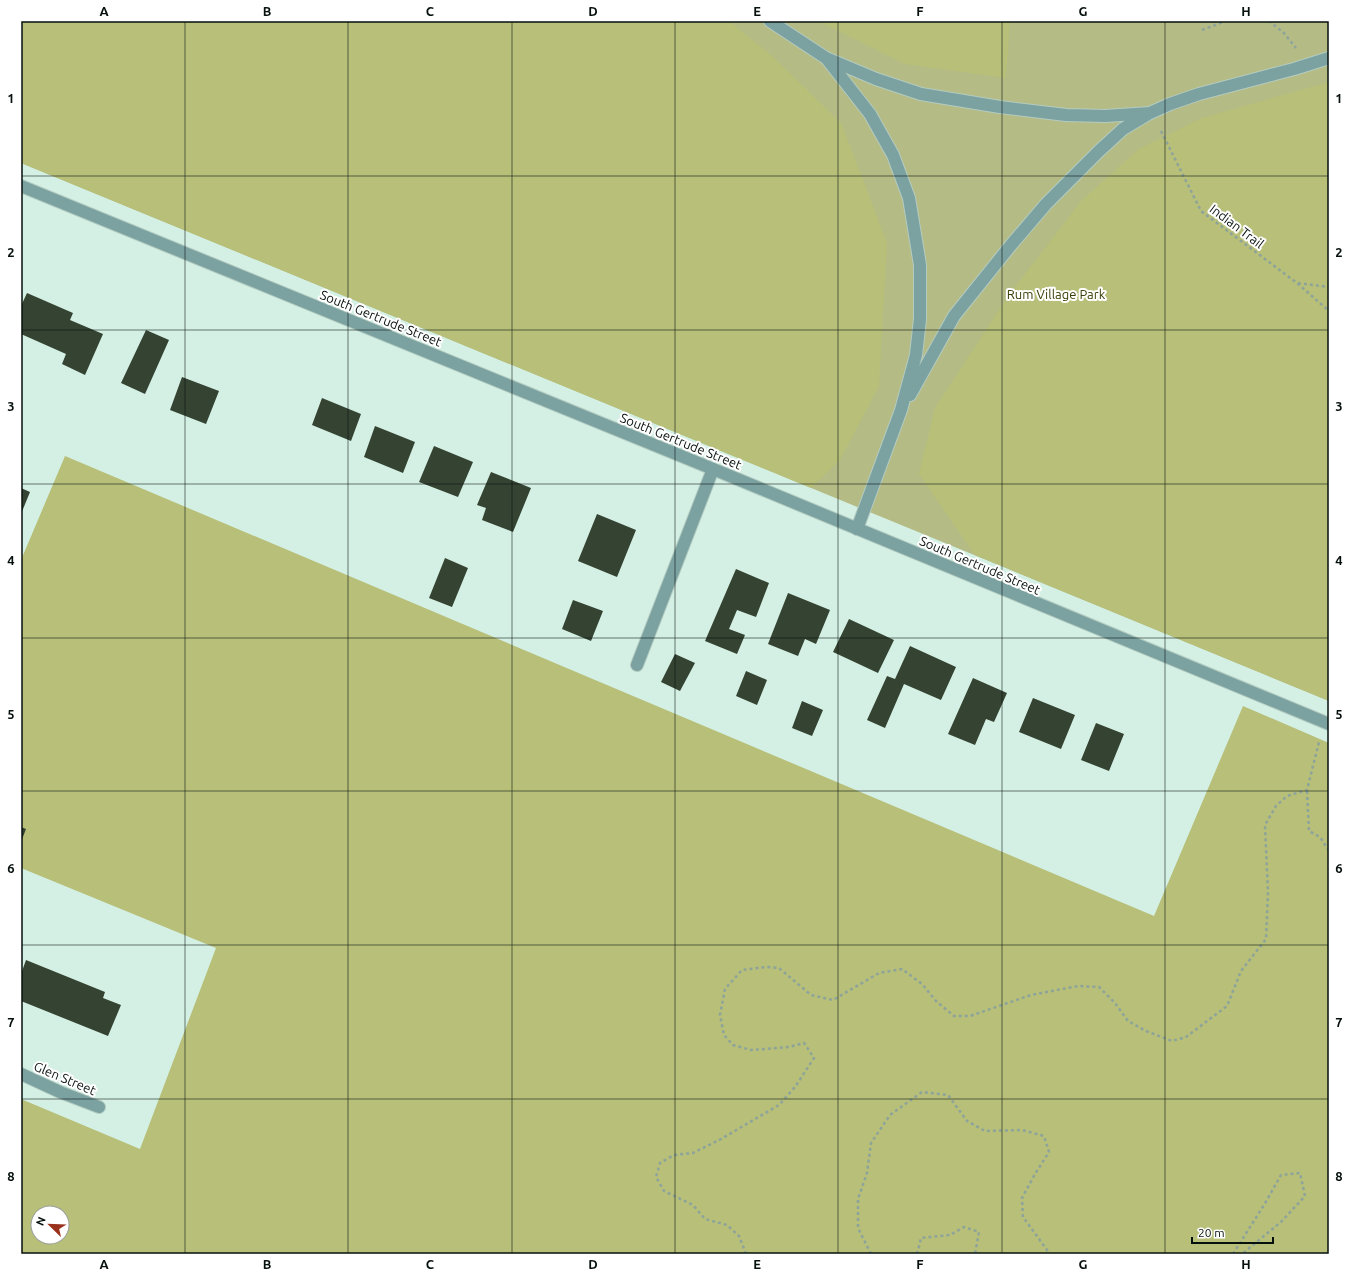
<svg xmlns="http://www.w3.org/2000/svg" width="1350" height="1275" font-family="Ubuntu,sans-serif">
	<style>
		.green { fill: #b5bb85 }
		.forest { fill: #b7bf78; fill-rule: evenodd }
		.building { fill: #354332 }
		.lines { fill: none; stroke-linecap: round; stroke-linejoin: round }
		.lane-casing { stroke: #b3ccc1; stroke-width: 14 }
		.street-casing { stroke: #b3ccc1; stroke-width: 14 }
		.path { stroke: #8ea49a; stroke-width: 2.5; stroke-dasharray: 3 3; stroke-linecap: butt }
		.lane { stroke: #7ba1a0; stroke-width: 12 }
		.street { stroke: #7ba1a0; stroke-width: 12 }
		.grid { fill: none; stroke: #06100c; stroke-width: 1; stroke-opacity: 0.55 }
		.labels { text-anchor: middle; dominant-baseline: central; stroke-width: 4; stroke-linejoin: round; paint-order: stroke }
		.street-label { font-size: 13px; fill: #06100c; stroke: #fff }
		.park-label { font-size: 13px; fill: #3a3e06; stroke: #fff }
		.neatline { fill: none; stroke: #06100c; stroke-width: 1.5 }
		.grid-label { font-size: 13px; text-anchor: middle; font-weight: bold; fill: #06100c }
	</style>
	<rect width="100%" height="100%" fill="#d4f0e4"/>
	<path class="green" d="M21,21h1308v680l-1308,-538z"/>
	<path class="forest" d="M21,21h708l43,35 69,67 46,120 -8,143 -39,74 -29,28 -790,-325z
		M818,21h192l-4,57 -101,-14z
		M1329,82v619l-354,-146 -56,-81 16,-66 73,-112 74,-96 57,-51 63,-31z
		M65,456l1089,460 89,-210 86,37v511h-1308v-155l119,50 76,-201 -195,-80v-308zM38,1213h24v24h-24z"/>
	<path class="building" d="M27,293l46,20 -3,7 33,14 -18,41 -23,-11 4,-10 -45,-20v-28z
		M146,330l23,10 -24,54 -24,-11z
		M182,377l37,14 -13,33 -36,-14z
		M322,398l39,16 -10,27 -39,-16z
		M375,426l40,16 -12,31 -39,-16z
		M434,446l39,16 -15,35 -39,-15z
		M491,472l40,16 -18,44 -31,-12 4,-12 -9,-3z
		M21,488l9,4 -9,22z
		M597,514l39,16 -19,47 -39,-16z
		M445,558l23,10 -16,39 -23,-9z
		M736,569l33,14 -13,34 -19,-7 -8,19 16,6 -8,19 -32,-13z
		M788,593l42,17 -14,34 -11,-5 -7,17 -30,-12z
		M573,600l30,11 -12,30 -29,-12z
		M849,619l45,21 -16,33 -45,-21z
		M910,646l46,21 -15,33 -37,-16 -19,44 -18,-8 20,-44 8,3z
		M675,654l20,9 -15,28 -19,-9z
		M746,671l21,9 -10,25 -21,-9z
		M973,678l34,15 -13,29 -8,-3 -11,26 -27,-11z
		M1033,698l42,17 -14,34 -42,-17z
		M802,701l21,9 -11,26 -20,-8z
		M1096,723l28,11 -15,37 -28,-11z
		M21,827l5,2 -5,13z
		M26,960l79,32 -2,6 18,7 -13,31 -87,-35v-27z"/>
	<g class="lines">
		<g class="lane-casing">
			<path id="lane" d="M770,21l56,37 50,21 45,15 79,13 66,8 39,1 45,-3 20,-9 29,-10 95,-25 35,-11
				M827,59l43,55 23,41 16,43 11,67v54l-4,36 -15,55 -44,119
				M910,395l44,-79 57,-71 35,-41 53,-53 24,-22 25,-15
				M637,665l76,-196"/>
		</g>
		<g class="street-casing">
			<path id="street" d="M21,186l692,283 616,255
				M21,1074l39,18 39,15"/>
		</g>
		<path class="path" d="M1269,21l14,11 13,16
			M1202,30l24,-9
			M1161,131l40,80 96,72 32,28
			M1298,283l31,4
			M1307,791l2,40 11,6 9,14
			M746,1254l-7,-18 -12,-11 -22,-6 -12,-14 -29,-14 -8,-14 4,-14 14,-8 19,-2 28,-14 58,-34 16,-18 19,-29 -10,-15 -15,4 -38,3 -18,-5 -9,-10 -4,-20 5,-26 17,-19 24,-3 13,1 32,27 22,5 46,-27 23,-4 20,15 14,17 18,15h16l61,-21 47,-9 21,1 16,16 13,18 18,10 26,10 14,-4 41,-31 14,-35 25,-32 2,-46 -3,-68 11,-19 11,-10 20,-6 12,-48
			M871,1254l-13,-26v-29l9,-26 4,-30 19,-28 32,-23 26,3 19,26 18,10 37,-1 22,6 5,16 -14,22 -13,24 1,19 27,37
			M917,1254l4,-16 29,-3 14,-8 15,5 -4,22
			M1233,1254l31,-49 17,-30 19,-2 5,23 -24,26 -39,32"/>
		<use href="#lane" class="lane"/>
		<use href="#street" class="street"/>
	</g>
	<path class="grid" d="M185,21v1233M348,21v1233M512,21v1233M675,21v1233M838,21v1233M1002,21v1233M1165,21v1233M21,176h1308M21,330h1308M21,484h1308M21,638h1308M21,791h1308M21,945h1308M21,1099h1308"/>
	<g class="labels">
		<g class="street-label">
			<text transform="translate(1237 226) rotate(37)">Indian Trail</text>
			<text transform="translate(381 318) rotate(22)">South Gertrude Street</text>
			<text transform="translate(681 441) rotate(22)">South Gertrude Street</text>
			<text transform="translate(980 565) rotate(23)">South Gertrude Street</text>
			<text transform="translate(65 1078) rotate(23)">Glen Street</text>
		</g>
		<g class="park-label">
			<text x="1056" y="294">Rum Village Park</text>
		</g>
	</g>
	<rect width="1350" height="1275" fill="none" stroke="#ffffff" stroke-width="44"/>
	<g transform="translate(50 1225) rotate(293)"><circle r="19" fill="#ffffff" stroke="#9b9f9e"/>
	<path d="M0-3L7 15L0 10L-7 15Z" fill="#9a311d"/>
	<text y="-6" font-size="11" font-weight="bold" text-anchor="middle" fill="#06100c">N</text>
	</g>
	<path d="M1192 1237v6h81v-6" fill="none" stroke="#06100c" stroke-width="2"/>
	<text x="1198" y="1237" font-size="12" fill="#06100c" stroke="#ffffff" stroke-width="3" paint-order="stroke">20 m</text>
	<rect x="22" y="22" width="1306" height="1231" class="neatline"/>
	<g class="grid-label">
		<text x="104" y="16">A</text>
		<text x="267" y="16">B</text>
		<text x="430" y="16">C</text>
		<text x="593" y="16">D</text>
		<text x="757" y="16">E</text>
		<text x="920" y="16">F</text>
		<text x="1083" y="16">G</text>
		<text x="1246" y="16">H</text>
		<text x="11" y="103">1</text>
		<text x="1339" y="103">1</text>
		<text x="11" y="257">2</text>
		<text x="1339" y="257">2</text>
		<text x="11" y="411">3</text>
		<text x="1339" y="411">3</text>
		<text x="11" y="565">4</text>
		<text x="1339" y="565">4</text>
		<text x="11" y="719">5</text>
		<text x="1339" y="719">5</text>
		<text x="11" y="873">6</text>
		<text x="1339" y="873">6</text>
		<text x="11" y="1027">7</text>
		<text x="1339" y="1027">7</text>
		<text x="11" y="1181">8</text>
		<text x="1339" y="1181">8</text>
		<text x="104" y="1269">A</text>
		<text x="267" y="1269">B</text>
		<text x="430" y="1269">C</text>
		<text x="593" y="1269">D</text>
		<text x="757" y="1269">E</text>
		<text x="920" y="1269">F</text>
		<text x="1083" y="1269">G</text>
		<text x="1246" y="1269">H</text>
	</g>
</svg>
